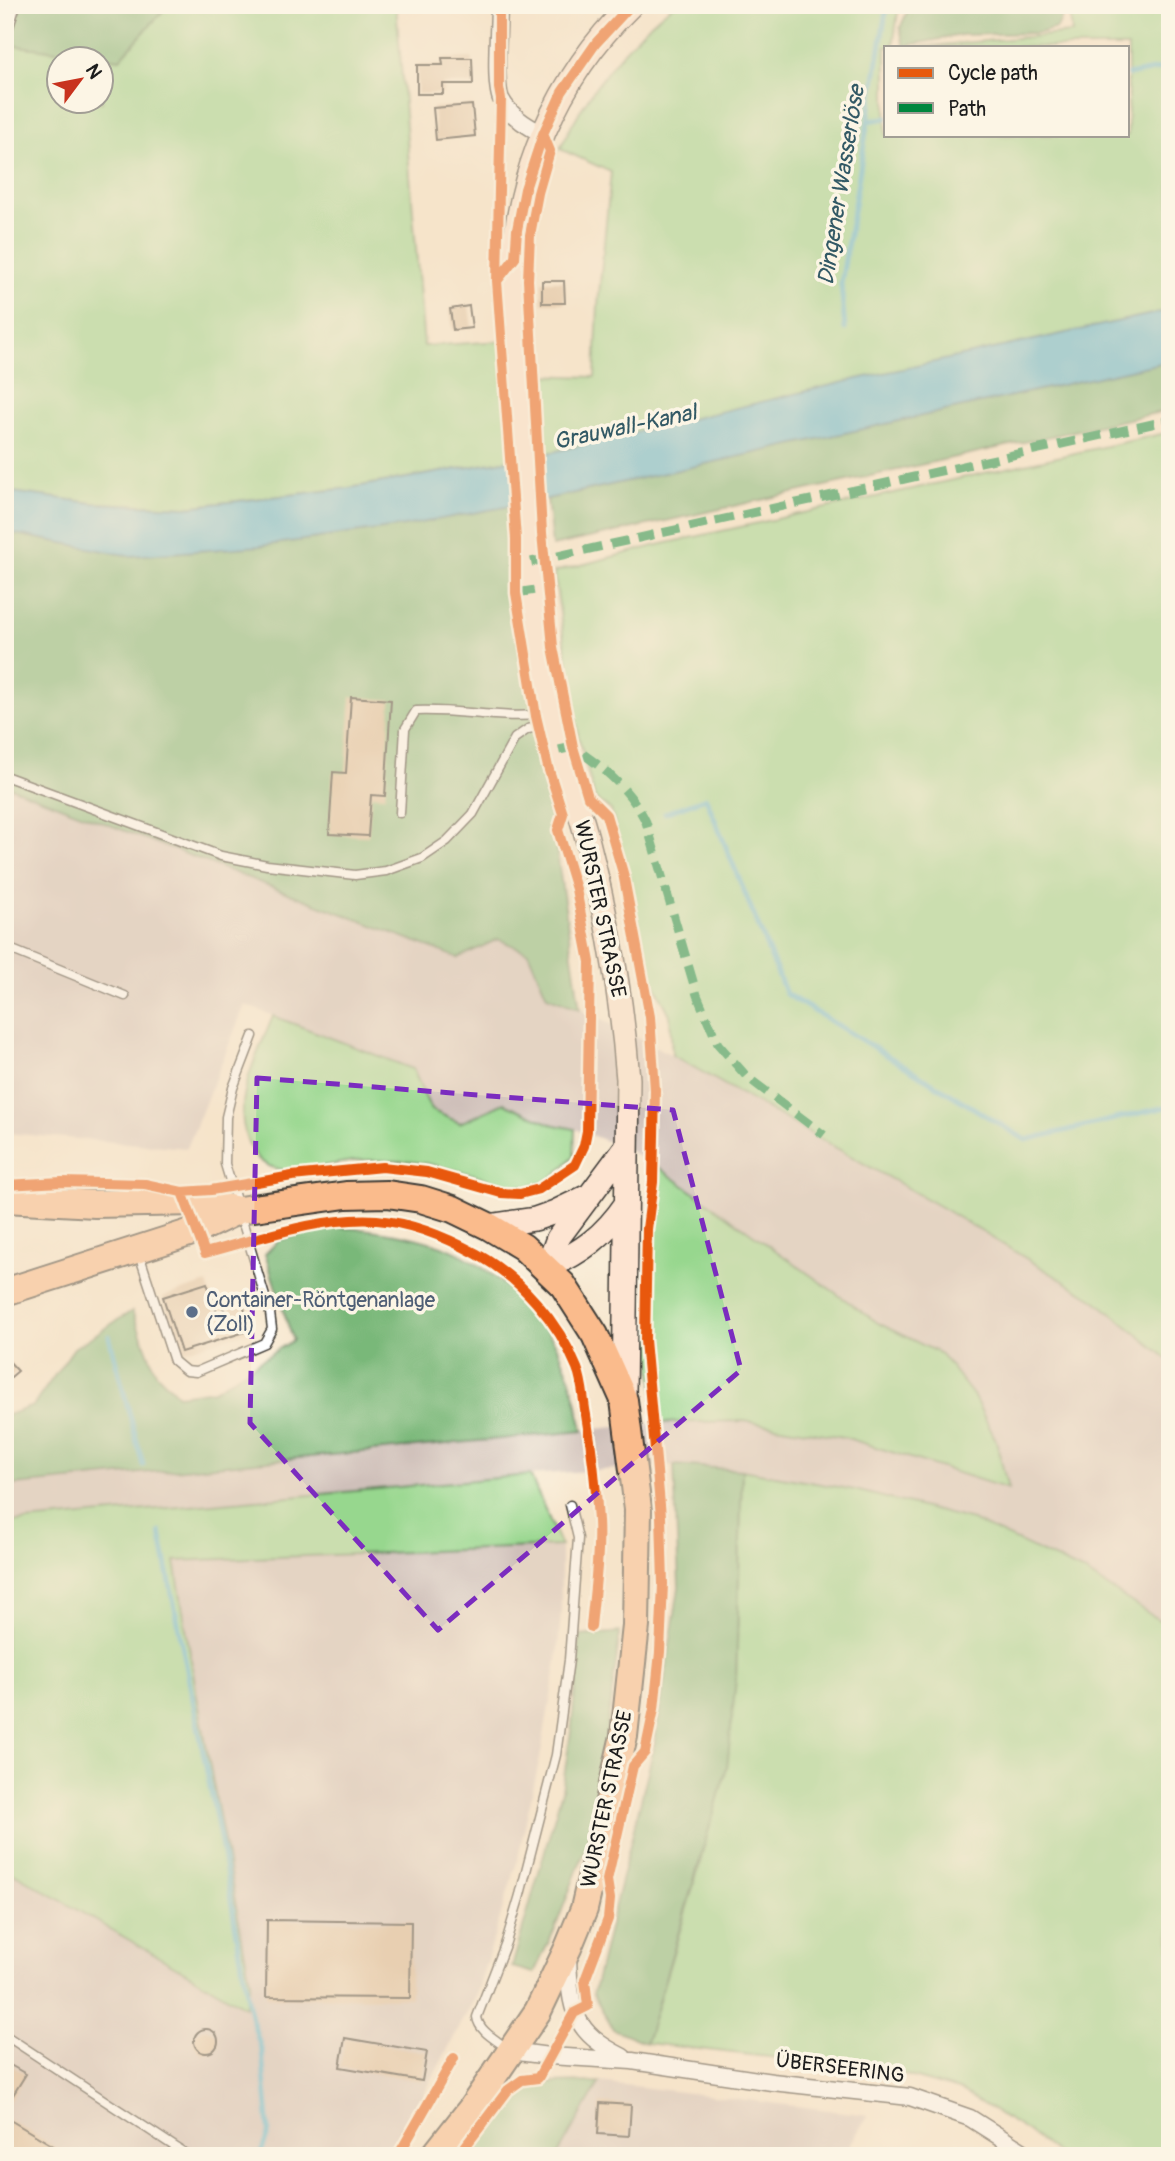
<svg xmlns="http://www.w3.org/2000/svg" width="1175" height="2161" font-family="Pangolin,sans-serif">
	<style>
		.industrial { fill: #cfc0ba }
		.green { fill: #97d78e; stroke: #5a7a55; stroke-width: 2; fill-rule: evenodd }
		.forest { fill: #79b879; stroke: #4a6a4a; stroke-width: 2 }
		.water { fill: #54b5d2; stroke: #386877; stroke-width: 2 }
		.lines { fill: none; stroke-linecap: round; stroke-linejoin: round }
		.stream { stroke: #54b5d2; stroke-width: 5 }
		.building { fill: #d7b693 }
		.service-casing { stroke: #3d3a36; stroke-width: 11 }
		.minor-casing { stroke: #3d3a36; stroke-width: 19 }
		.secondary-casing { stroke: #3d3a36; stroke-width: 26 }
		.primary-casing { stroke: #3d3a36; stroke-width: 30 }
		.service { stroke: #fff; stroke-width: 8 }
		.minor { stroke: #fff; stroke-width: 16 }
		.secondary { stroke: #fde4d1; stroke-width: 23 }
		.primary { stroke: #fabb8c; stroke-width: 26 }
		.quiet { stroke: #00873e; stroke-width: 9; stroke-dasharray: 18 9; stroke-linecap: butt }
		.cycleway-casing { stroke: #fcf5e5; stroke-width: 15 }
		.cycleway { stroke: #e8590c; stroke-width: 10 }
		.marked { fill: none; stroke: #7b2cbf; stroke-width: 5; stroke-dasharray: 14 9; stroke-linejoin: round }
		.service-dot { fill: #5c6f8a; stroke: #fcf5e5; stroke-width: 2.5 }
		.labels { text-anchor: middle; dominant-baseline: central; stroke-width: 7; stroke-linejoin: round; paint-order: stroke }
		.street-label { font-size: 21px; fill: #1c1c1c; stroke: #fcf5e5 }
		.service-label { font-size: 21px; fill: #4e5e75; stroke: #fcf5e5; text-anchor: start }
		.water-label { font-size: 23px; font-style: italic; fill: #325965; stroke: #fcf5e5 }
	</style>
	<rect width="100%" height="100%" fill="#fcf5e5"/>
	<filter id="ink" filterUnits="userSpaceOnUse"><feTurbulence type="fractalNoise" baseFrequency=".0143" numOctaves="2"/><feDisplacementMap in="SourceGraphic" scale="14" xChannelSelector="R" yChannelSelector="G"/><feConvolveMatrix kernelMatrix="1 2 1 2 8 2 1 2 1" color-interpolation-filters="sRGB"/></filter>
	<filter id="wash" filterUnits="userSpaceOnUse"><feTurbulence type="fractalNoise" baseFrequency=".00686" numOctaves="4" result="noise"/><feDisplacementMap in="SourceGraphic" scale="28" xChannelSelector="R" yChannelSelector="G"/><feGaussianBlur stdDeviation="1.57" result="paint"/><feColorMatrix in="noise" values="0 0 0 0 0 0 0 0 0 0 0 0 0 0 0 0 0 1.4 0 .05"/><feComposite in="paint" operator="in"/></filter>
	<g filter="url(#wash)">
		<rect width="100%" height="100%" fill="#f6e4ca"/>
		<path class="industrial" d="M5,785l453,173 40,-19 30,13 19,44 33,13 92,46 272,154 151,91 75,61v266l-86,-55 -112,-52 -117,-30 -113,-20 -68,-5 -144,10 -525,48v-37l652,-63 87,-2 100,16 163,52 -66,-135 -63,-31 -220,-156 -33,-19 -50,-19 -24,-5 -47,-21 -44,20 -29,-13 -18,-41 -168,-64 -58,143 -182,-15z
			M561,1546v67l-4,48 -16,92 -24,109 -41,134 -85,160h-386v-288l240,139 5,-25 -53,-286 -22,-135z
			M600,2082l268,33 -25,41h-286z"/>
		<path class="green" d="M5,5h16l-11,40 110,14 48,-54h228l28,341 108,-7 2,36 61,2 3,-72 13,-133 -51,-23c22,-50 69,-112 114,-144h225l-6,42h-7v88h242v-88h-210l154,-14 -3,-28h101v305l-626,144 -195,34 -163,19 -93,-4 -85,-11 -3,-1zM60,60h42v42h-42z
			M1170,432v929l-75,-61 -151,-91 -272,-154 -2,-40 -21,-42 -38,-163 -16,-11 -17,-64 -24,-163 104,-27z
			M273,1016l140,53 18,41 29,13 44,-20 47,21 24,5 -1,27c-10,10 -22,25 -37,29 -23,5 -41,-4 -62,-10 -16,-4 -32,-8 -47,-11 -19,-4 -40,-3 -59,-4 -34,-2 -92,29 -116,-8 -27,-43 4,-95 20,-136z
			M658,1167l220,156 63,31 32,41 23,45 12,49 -164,-52 -100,-16 -87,2 -8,-82v-88z
			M742,1470l113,20 117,30 112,52 86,55v529h-109l-37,-27 -65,-39 -68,-19 -245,-28 54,-179 36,-185z
			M530,1475l31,71 -386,15 22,135 53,286 -5,25 -240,-139v-345z"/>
		<path class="forest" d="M21,5h147l-48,54 -110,-14z
			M910,5h155v6l-8,17 -18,5 -77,2 -58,11 -4,-18z
			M1170,361v49l-618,136 -5,-47z
			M508,506l5,48 67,455 -33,-13 -19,-44 -30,-13 -40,19 -453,-173v-253l126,24 129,-10 143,-20z
			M328,1227c38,1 75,6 111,18 43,14 99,64 119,104 13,26 19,54 25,82l-578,55v-70l28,-10 41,-58 58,-37 24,62 22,22 36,-5 79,-50 -28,-86 14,-14z
			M674,1465l68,5 -6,209 -9,89 -81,275 -33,-14 -20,-35 61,-247 25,-160z
			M620,1632l-14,105 3,14 -18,83 -37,97 -20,42 -22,-6 50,-177 10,-66 8,-88z
			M600,2082l-43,74h-89l44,-62 20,-11z"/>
		<path class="water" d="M1170,310v51l-623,138 -143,27 -144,20 -129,10 -126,-24v-41l88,12 93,4 163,-19 195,-34 313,-75z"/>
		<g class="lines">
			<path class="stream" d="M1128,75l42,-8
				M868,121l18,-3
				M845,329l-4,-45 46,-279
				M665,813l41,-15 80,196 240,146 144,-34
				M109,1336l34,129
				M160,1532l62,316 29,168 11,36 7,79 -9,25"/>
		</g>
		<g id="blocks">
			<path class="building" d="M442,58h30l1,26h-30v10h-26v-29h26z
				M472,105l3,31 -39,4 -3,-32z
				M542,281h22l1,22h-23z
				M469,306l3,22 -19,2 -3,-21z
				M351,697l40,3 -6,96 -14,-1 -3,41 -39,-2 4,-62 13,1z
				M207,1283l15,44 7,-2 -8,-24 19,-6 11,35 -70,22 -18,-55z
				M5,1357l13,14 -13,11z
				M267,1920l144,2 -1,76 -144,-1z
				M194 2041a12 12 0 1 1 24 0a12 12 0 1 1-24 0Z
				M345,2038l82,14 -5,29 -82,-14z
				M5,2062l21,12 -21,34z
				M600,2103l31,2 -2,31 -31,-2z
				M5,2117l65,39h-65z"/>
		</g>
	</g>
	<g filter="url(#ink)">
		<use href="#blocks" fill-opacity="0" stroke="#3d3a36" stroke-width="2"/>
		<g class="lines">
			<g class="service-casing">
				<path id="service" d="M5,39l11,-34
					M5,776l216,80 46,9 88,10 31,-4 36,-13 25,-17 26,-27 42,-76 13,-9 24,-5
					M400,813l5,-84 11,-18c44,-2 88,9 131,3
					M5,947l120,49
					M139,1254l35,107 12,10 10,1 68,-29 8,-14 -2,-16 -45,-149 1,-47 7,-29 20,-52
					M5,2035l184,121
					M508,2049c-11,-9 -29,-17 -31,-32l29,-75 14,-47 36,-140 13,-95 9,-122 -8,-33"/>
			</g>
			<g class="minor-casing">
				<path id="minor" d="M499,5c0,21 -5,78 2,94 9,17 25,27 42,35
					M568,1957c2,54 5,75 55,100
					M511,2051l38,5 83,5 140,21 138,15 60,21 60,38"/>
			</g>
			<g class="secondary-casing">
				<path id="secondary" d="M488,1226l47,-7 20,-7 33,-16
					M547,1268l11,-30 67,-90
					M547,1268c35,-16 57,-32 79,-64
					M624,1397l4,-318c-6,-80 -20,-159 -40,-237 -11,-44 -29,-85 -38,-130 -16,-81 -20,-163 -26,-245 -4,-61 -11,-124 -11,-185 0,-104 44,-205 118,-277"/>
			</g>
			<g class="primary-casing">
				<path id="primary" d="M5,1199l90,5 102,-2 42,8
					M5,1292l190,-61 44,-21 107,-15 41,-1 34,5 32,10 35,17 35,21 40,38 32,50 29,65 14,109 -2,117 -12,110 -40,173 -16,39 -30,63 -67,98 -37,47"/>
			</g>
			<use href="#service" class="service"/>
			<use href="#minor" class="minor"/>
			<use href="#secondary" class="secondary"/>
			<use href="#primary" class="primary"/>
			<path class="quiet" d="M531,562l639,-142
				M516,593l32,-5
				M559,750l14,-3c29,19 58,43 73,75l51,173 21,49 29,33 77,58"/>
			<g class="cycleway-casing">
				<path id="cycleway" d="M497,281l18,-23 2,-28 8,-41 18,-55 19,-42 34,-49 35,-38
					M5,1185l57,-3 83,2 37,8 29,-2 81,-14 90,-9 45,5 74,21 19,1 19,-5 36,-24 9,-19 3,-15 3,-169 -14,-73 -18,-59 5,-16 -15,-47 -12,-51 -20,-123v-54l-19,-258 4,-182 -2,-11v-83
					M182,1192l23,61c53,-14 117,-37 172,-33 36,3 69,17 100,34 44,25 81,67 100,114 6,14 6,32 9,47 6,35 10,70 12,106 2,34 -4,71 -7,106
					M398,2156l56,-98
					M458,2156l50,-66 14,-10 16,-2 36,-65 14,-7 -3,-26 23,-61 2,-20 -3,-19 26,-114 12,-14 9,-43 6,-57 3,-68 -2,-68 -16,-176 2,-111 6,-47 2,-92 -5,-73 -27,-144 -17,-58 -18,-18 -15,-50 -20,-100 -11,-114 -14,-253 2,-45 8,-42 12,-42 -7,-17"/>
			</g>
			<use href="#cycleway" class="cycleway"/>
		</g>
	</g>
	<path d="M0 0H1175V2161H0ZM257,1078l416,32 68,260 -303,260 -188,-207z" fill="#f6e4ca" fill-opacity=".55" fill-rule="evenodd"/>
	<path class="marked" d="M257,1078l416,32 68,260 -303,260 -188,-207z"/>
	<circle class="service-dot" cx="192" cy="1312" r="7"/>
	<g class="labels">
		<g class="street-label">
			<text transform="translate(600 909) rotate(78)">WURSTER STRASSE</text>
			<text transform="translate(607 1799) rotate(-78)">WURSTER STRASSE</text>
			<text transform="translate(840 2068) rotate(7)">ÜBERSEERING</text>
		</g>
		<g class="service-label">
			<text x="206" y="1300">Container-Röntgenanlage<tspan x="206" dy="24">(Zoll)</tspan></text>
		</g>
		<g class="water-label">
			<text transform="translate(841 185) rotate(-81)">Dingener Wasserlöse</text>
			<text transform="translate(625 427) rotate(-12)">Grauwall-Kanal</text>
		</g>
	</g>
	<rect width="1175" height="2161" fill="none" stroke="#fcf5e5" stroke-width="28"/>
	<rect x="884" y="46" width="245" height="91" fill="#fcf5e5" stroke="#a29e95" stroke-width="2"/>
	<rect x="898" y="68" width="35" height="10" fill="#e8590c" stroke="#a29e95" stroke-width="2"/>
	<text x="948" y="80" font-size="21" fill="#1c1c1c">Cycle path</text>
	<rect x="898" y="103" width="35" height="10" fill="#00873e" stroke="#a29e95" stroke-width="2"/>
	<text x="948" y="116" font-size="21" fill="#1c1c1c">Path</text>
	<g transform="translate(80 80) rotate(58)"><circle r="33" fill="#fcf5e5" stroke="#a29e95" stroke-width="2"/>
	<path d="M0-5L12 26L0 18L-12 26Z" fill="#c8321e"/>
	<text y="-10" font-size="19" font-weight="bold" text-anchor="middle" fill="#1c1c1c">N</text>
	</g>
</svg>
